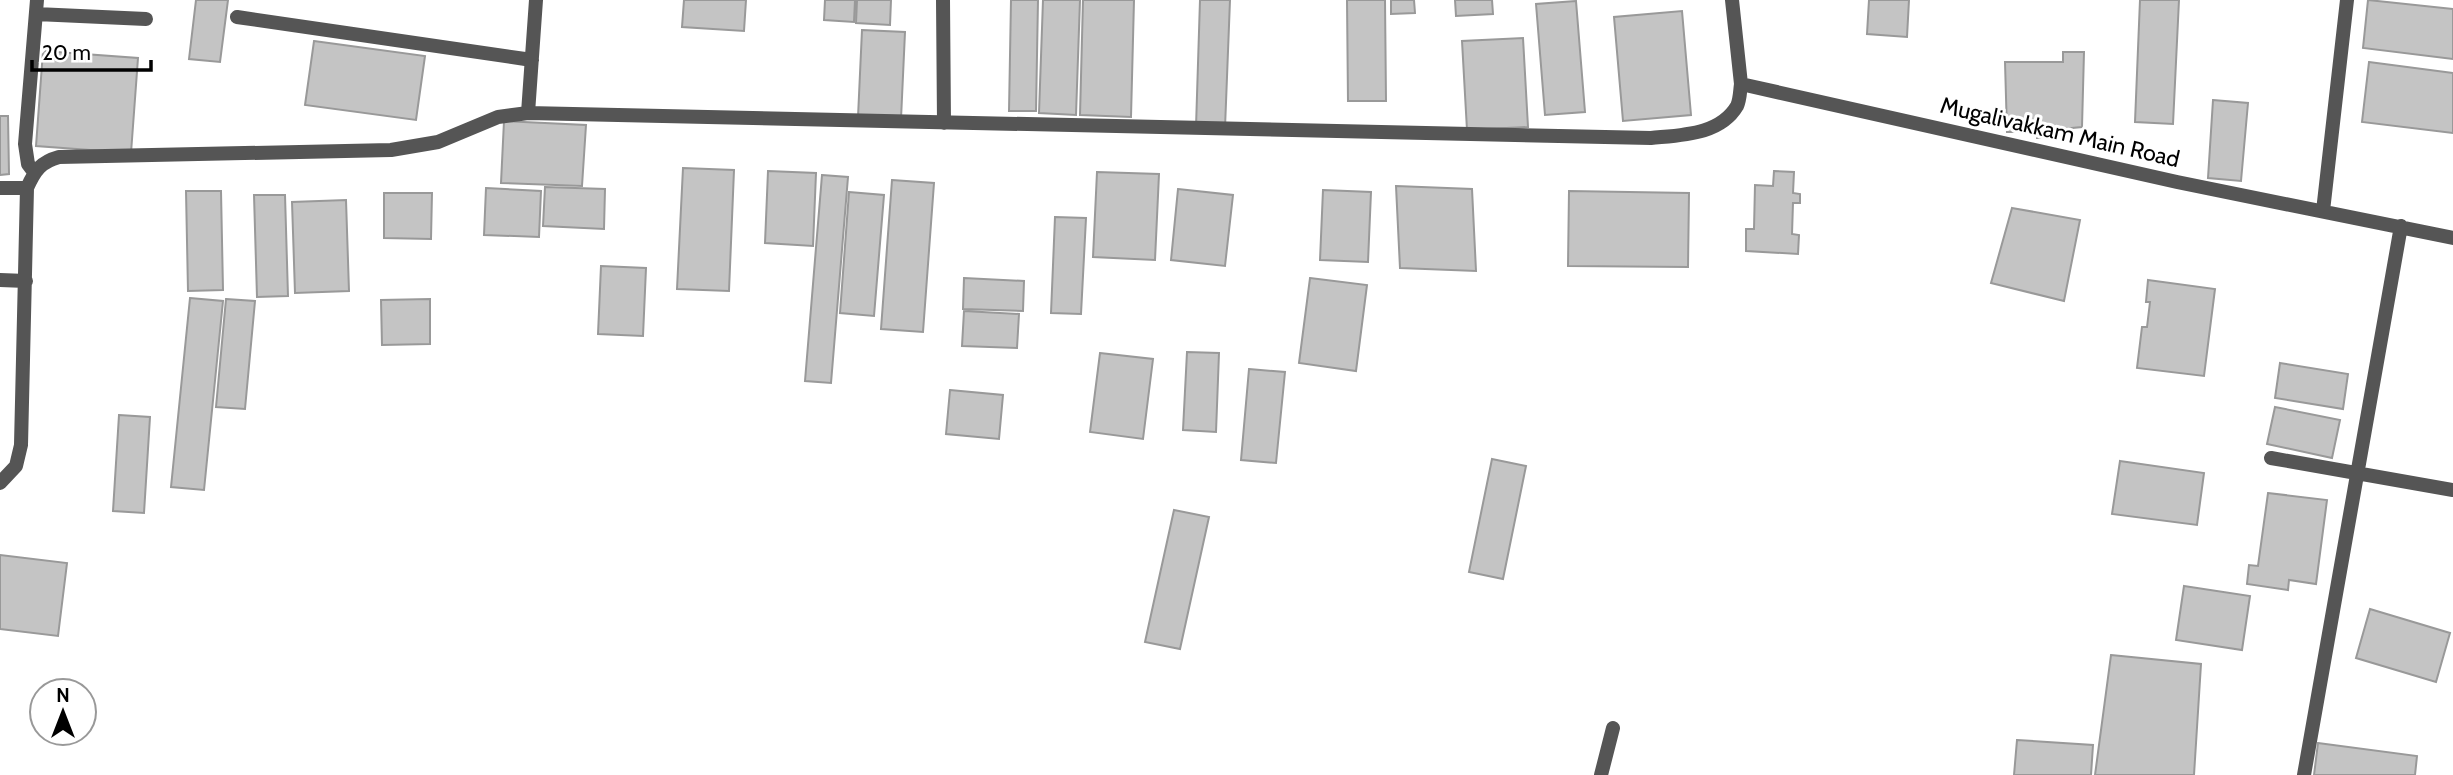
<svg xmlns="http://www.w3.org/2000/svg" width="2453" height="775" font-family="Cabin,sans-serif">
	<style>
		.building { fill: #c4c4c4; stroke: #999; stroke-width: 2 }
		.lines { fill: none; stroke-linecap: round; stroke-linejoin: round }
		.street { stroke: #555; stroke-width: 14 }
		.labels { text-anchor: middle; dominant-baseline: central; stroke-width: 6; stroke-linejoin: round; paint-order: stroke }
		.street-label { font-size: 23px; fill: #000; stroke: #fff }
	</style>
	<rect width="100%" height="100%" fill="#fff"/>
	<path class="building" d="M196,0h32l-8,62 -31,-3z
		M684,0h62l-2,31 -62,-4z
		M825,0h30l-1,22 -30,-2z
		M857,0h34l-1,25 -34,-2z
		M1011,0h27l-2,111h-27z
		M1043,0h37l-4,115 -37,-2z
		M1083,0h51l-3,117 -51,-2z
		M1200,0h30l-5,128 -29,-1z
		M1347,0h38l1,101h-38z
		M1391,0h23l1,13 -24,1z
		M1455,0h37l1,14 -37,2z
		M1869,0h40l-2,37 -40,-3z
		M2140,0h39l-6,124 -38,-2z
		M2368,0l85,9v50l-90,-11z
		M1576,1l9,111 -40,3 -9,-111z
		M1682,11l9,104 -68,6 -9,-104z
		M862,30l43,2 -4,87 -43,-2z
		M1523,38l5,89 -61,3 -5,-89z
		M314,41l111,15 -9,64 -111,-15z
		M43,51l95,7 -7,95 -95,-7z
		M2063,52h21l-2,75 -31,3v8h-14v-6h-30l-2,-70h58z
		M2369,62l84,11v60l-91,-11z
		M2213,100l35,3 -7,78 -33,-3z
		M0,116h8l1,58 -9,1z
		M504,121l82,4 -4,61 -81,-3z
		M683,168l51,2 -5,121 -52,-2z
		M768,171l48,2 -3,73 -48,-3z
		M1774,171l20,1 -1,21 7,1v9h-7l-1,31 7,1 -1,19 -52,-3v-22h8l1,-44 18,1z
		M1097,172l62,2 -4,86 -62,-3z
		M822,175l26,2 -17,206 -26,-2z
		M892,180l42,3 -11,149 -42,-3z
		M1396,186l76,3 4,82 -76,-3z
		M545,187l60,2 -1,40 -61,-3z
		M486,188l55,3 -2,46 -55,-2z
		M1178,189l55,6 -8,71 -54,-6z
		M1323,190l48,2 -3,70 -48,-2z
		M186,191h35l2,99 -35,1z
		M1569,191l120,2 -1,74 -120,-1z
		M849,192l35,3 -10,121 -34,-3z
		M384,193h48l-1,46 -47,-1z
		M254,195h31l3,101 -31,1z
		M346,200l3,91 -54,2 -3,-91z
		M2012,208l68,12 -16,81 -73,-18z
		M1055,217l31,1 -5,96 -30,-1z
		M601,266l45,2 -3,68 -45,-2z
		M964,278l60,3 -1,30 -60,-2z
		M1310,278l57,7 -11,86 -57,-8z
		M2148,280l67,9 -11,87 -67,-8 5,-41h5l3,-25h-4z
		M190,298l33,3 -19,189 -33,-3z
		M226,299l29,2 -10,108 -29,-2z
		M430,299v45l-48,1 -1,-45z
		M964,311l55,3 -2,34 -55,-2z
		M1187,352l32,1 -3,79 -33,-2z
		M1100,353l53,6 -10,80 -53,-7z
		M2280,363l68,11 -5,35 -68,-11z
		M1249,369l36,3 -9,91 -35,-3z
		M950,390l53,5 -4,44 -53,-5z
		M2275,407l65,13 -8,38 -65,-14z
		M119,415l31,2 -6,96 -31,-2z
		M1492,459l34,7 -23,113 -34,-7z
		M2120,461l84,12 -7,52 -85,-11z
		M2268,493l59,7 -11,84 -27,-4 -1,10 -41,-6 2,-19 9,1z
		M1174,510l35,7 -29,132 -35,-7z
		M0,555l67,8 -9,73 -58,-7z
		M2184,586l66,10 -8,54 -66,-10z
		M2370,609l80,24 -14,49 -80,-24z
		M2111,655l90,9 -7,111h-99z
		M2017,740l76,5 -2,30h-77z
		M2318,743l99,13 -2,19h-101z"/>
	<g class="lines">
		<path class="street" d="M943,0l1,123
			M1732,0l9,84 436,98 276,56
			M36,14l110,5
			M237,17l295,43
			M528,113l8,-113
			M34,172l-6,-8 -3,-20 12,-144
			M0,188h27
			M2323,211l24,-211
			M0,280l26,1
			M2271,458l182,32
			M0,483l16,-17 5,-21 6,-257c8,-18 14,-26 32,-31l332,-7 47,-8 60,-25 30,-4 1123,25c30,-3 69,-3 86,-32 3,-6 3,-15 4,-22
			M1601,775l12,-47
			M2304,775l97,-549"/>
	</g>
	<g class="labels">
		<g class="street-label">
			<text transform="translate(2060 132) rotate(13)">Mugalivakkam Main Road</text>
		</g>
	</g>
	<g transform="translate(63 712)"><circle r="33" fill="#ffffff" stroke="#999999" stroke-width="2"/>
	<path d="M0-5L12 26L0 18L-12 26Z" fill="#000000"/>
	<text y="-10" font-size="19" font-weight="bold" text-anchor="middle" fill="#000000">N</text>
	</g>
	<path d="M32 60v10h119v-10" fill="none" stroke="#000000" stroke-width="3.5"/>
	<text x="42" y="60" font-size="21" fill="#000000" stroke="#ffffff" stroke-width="5" paint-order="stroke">20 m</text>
</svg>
